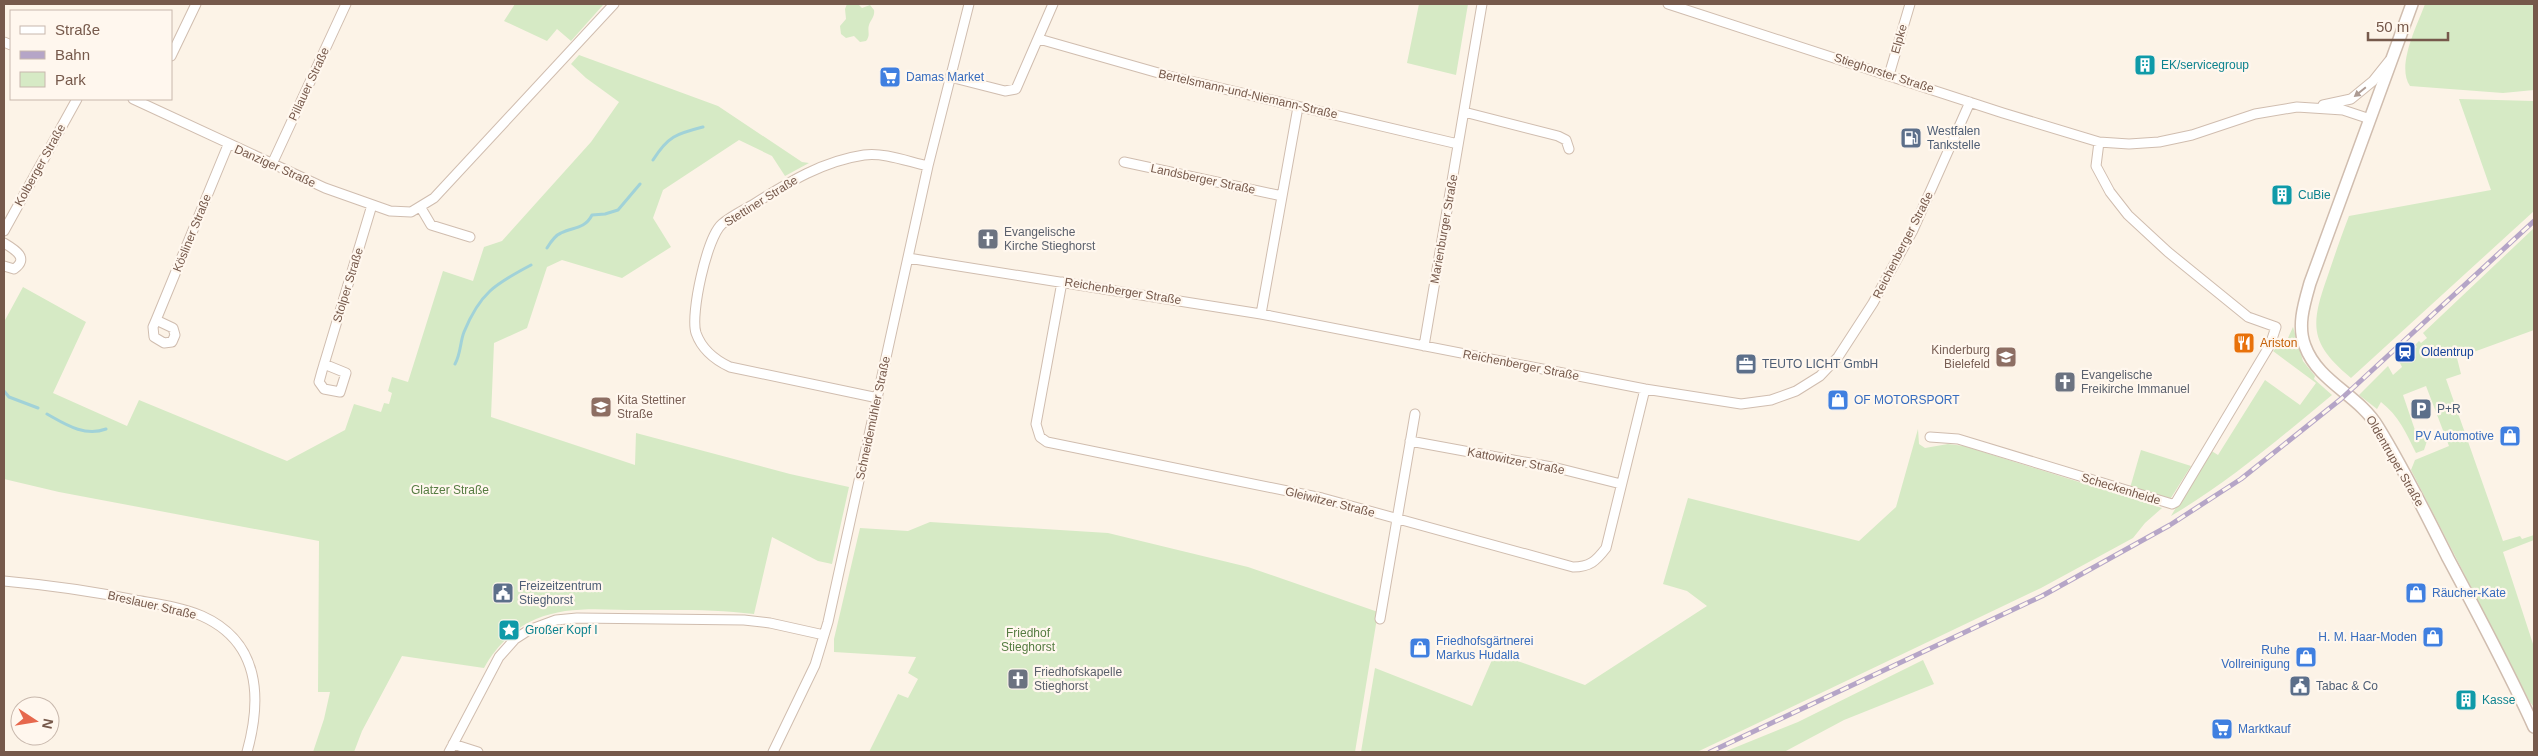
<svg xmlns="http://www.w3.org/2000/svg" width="2538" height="756" font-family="Helvetica,sans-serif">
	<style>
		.green { fill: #d6eac5 }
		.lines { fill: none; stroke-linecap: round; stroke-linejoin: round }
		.stream { stroke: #a1d2d8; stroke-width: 3 }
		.minor-casing { stroke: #d0bdaf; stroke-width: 11 }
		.tertiary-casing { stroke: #d0bdaf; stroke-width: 14 }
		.minor { stroke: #fff; stroke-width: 9 }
		.tertiary { stroke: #fff; stroke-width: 11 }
		.rail-casing { stroke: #b5a5c7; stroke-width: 5 }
		.rail { stroke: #fff7ee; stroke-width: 3; stroke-dasharray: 9; stroke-linecap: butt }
		.oneway { fill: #ad9b93 }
		.labels { text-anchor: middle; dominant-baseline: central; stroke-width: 4.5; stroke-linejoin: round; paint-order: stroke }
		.street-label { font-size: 12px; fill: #76594b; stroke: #fff7ee }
		.culture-label { font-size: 12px; fill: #0d838f; stroke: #fff7ee; text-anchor: start }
		.shop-label { font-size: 12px; fill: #366cbe; stroke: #fff7ee; text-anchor: start }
		.service-label { font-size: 12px; fill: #4e5e75; stroke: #fff7ee; text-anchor: start }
		.worship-label { font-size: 12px; fill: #5b616d; stroke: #fff7ee; text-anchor: start }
		.food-label { font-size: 12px; fill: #c56008; stroke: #fff7ee; text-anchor: start }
		.education-label { font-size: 12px; fill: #785e54; stroke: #fff7ee; text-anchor: end }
		.transit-label { font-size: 12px; fill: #164399; stroke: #fff7ee; text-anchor: start }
		.park-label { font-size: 12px; fill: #567c42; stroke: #fff7ee }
	</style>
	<rect width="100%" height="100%" fill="#fcf3e7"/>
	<path class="green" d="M515,4h87l1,1 -32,36 -14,-12 -10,12 -43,-20z
		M847,4h11l4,4 8,-3 4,5c1,7 -3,9 -5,15 -2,6 2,10 -3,16l-6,1 -6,-6 -8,2 -5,-4 -1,-8 6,-7 -1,-10z
		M1419,4h49l-12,71 -49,-12z
		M2425,4h109v86l-31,3 -93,-7c-14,-20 7,-60 15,-82z
		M579,55l139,51 84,56 7,1 -24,13 -13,-20 -33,-16 -76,50 -10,28 18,29 -49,31 -60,-18 -15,7 -20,61 -33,15 -3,74 144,48 1,-32 154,41 59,13 -17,77 -14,-3 -46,-24 -18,77c-38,-5 -77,-4 -115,-4 -34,0 -71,-5 -103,9 -22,9 -41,29 -52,49l-82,-12 -40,75 -8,21h-41l11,-33 6,-27h-12l1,-151 -260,-49 -55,-13v-157l19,-35 63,35 -33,71 74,33 12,-26 148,61 58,-31 9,-26 27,8 3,-9 5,1 3,-11 -4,-2 4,-14 16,5 35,-111 30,10 11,-34 18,-6 89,-99 28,-40 -33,-24 -15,-14z
		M2459,99l75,2v110l-183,167c-41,-34 -41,-52 -24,-100 7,-21 14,-41 22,-62l142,-26z
		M2534,228v102l-77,28 4,16 -15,5 57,162 17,-5 2,3 12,-4v5l-31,12 31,95v60l-4,-5 -119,-232 4,-10 34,-14 -23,-60 -23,9 15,44 7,-3 2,5 -3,9 -8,3c-10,-20 -17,-37 -35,-51l-4,7 -18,-14 29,-29 5,9 9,-8 -3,-6 18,-14 -2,-2 4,-4 2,2 6,-5 -4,-5z
		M2293,327l10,34 12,15 -1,3 18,16c-51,42 -103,87 -161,121l39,-66 8,5 47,-75 35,25 16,-22 -43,-32 15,-13z
		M1918,429l1,15 6,4 23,-4 16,2 198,62 -17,15 -12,15 -92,50 -344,164h-336l14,-84 97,38 23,-53 90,32 122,-79 -20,-15 -24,-7 25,-86 171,43 37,-34z
		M2141,450l50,16 -22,35 -39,-13z
		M930,522l178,11 140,34 130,45 -23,140h-486l29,-58 10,4 10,-19 -10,-6 8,-16 -82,-5v-13l26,-111 48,3z
		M1923,660l11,24 -90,36 -60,32h-60l74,-30z"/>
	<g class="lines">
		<path class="stream" d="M653,160c15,-24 23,-26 50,-33
			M547,248c3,-5 9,-13 14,-15 12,-6 24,-4 31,-18l13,-1 13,-4 22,-26
			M455,364c6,-11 5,-22 9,-32 16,-39 31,-48 67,-67
			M4,391l5,6 29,11
			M47,414c18,10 37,23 59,15"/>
		<g class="minor-casing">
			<path id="minor" d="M1668,4l335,109 96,29 30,2 30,-2 33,-7 63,-21 42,-7 46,3 27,9
				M1039,39l130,37 289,68
				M4,42l7,3
				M171,56l25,-52
				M1889,75l21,-71
				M950,77l55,14 11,-2 37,-85
				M133,99l192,89 65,23 21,1 23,-14 180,-194
				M2323,105l28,-6 22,-18 16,-20
				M1464,112l94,24 8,4 3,9
				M1124,162l158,34
				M272,164l74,-160
				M421,208l10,17 39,12
				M4,231l73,-132
				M4,243c10,6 26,15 10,26l-10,-3
				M908,258l353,56 384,75 96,15 30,-4 25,-9 24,-15 18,-19 35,-54 40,-73 57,-128
				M1062,282l-26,142 4,13 7,5 275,56 251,69c17,0 23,-6 33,-19l39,-159
				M1261,314l37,-207
				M156,320l17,8 2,7 -3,7 -8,1 -10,-6 -1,-10 3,-7 72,-175
				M1424,346l58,-342
				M324,364l22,9 -6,19 -16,-3 -5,-7 3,-11 50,-166
				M878,398l-148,-31c-15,-7 -28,-17 -34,-34 -6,-19 11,-96 26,-109 9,-8 22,-14 32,-20 35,-22 69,-43 110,-49 20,-3 45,7 64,11
				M1930,437l28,2 214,65 4,-2 94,-157 6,-18 -28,-10 -80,-65 -40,-37 -18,-23 -14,-26 3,-24
				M1410,441l147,27 64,16
				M4,581c44,4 88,10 131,19 22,4 46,7 67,16 58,26 60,82 45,136
				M1380,619l35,-205
				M453,744l25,8
				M449,752l50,-95 16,-18 14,-9 27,-10 21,-2 167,2 26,3 54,12
				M773,752l42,-87 13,-43 100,-456 41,-162"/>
		</g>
		<g class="tertiary-casing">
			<path id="tertiary" d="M2412,4l-102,279c-6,21 -13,43 -5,63 13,36 54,49 73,81 26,42 48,87 70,131 30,56 60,112 86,169"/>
		</g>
		<use href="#minor" class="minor"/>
		<use href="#tertiary" class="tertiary"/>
		<g class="rail-casing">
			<path id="rail" d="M1710,752l332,-156 128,-71 71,-46 100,-80 193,-178"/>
		</g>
		<use href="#rail" class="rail"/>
	</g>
	<defs><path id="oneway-solid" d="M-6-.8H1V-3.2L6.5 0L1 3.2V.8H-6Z" transform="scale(1.25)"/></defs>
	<use class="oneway" href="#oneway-solid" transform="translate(2360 92) rotate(141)"/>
	<defs>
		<g id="building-square" transform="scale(1.125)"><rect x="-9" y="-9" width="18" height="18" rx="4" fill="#0f9aa8" stroke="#fff7ee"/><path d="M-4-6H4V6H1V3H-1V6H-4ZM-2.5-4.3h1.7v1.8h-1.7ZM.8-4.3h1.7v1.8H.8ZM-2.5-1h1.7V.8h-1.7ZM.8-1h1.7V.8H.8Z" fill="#fff"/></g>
		<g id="supermarket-square" transform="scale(1.125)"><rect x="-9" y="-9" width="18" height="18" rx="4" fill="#3f7fe0" stroke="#fff7ee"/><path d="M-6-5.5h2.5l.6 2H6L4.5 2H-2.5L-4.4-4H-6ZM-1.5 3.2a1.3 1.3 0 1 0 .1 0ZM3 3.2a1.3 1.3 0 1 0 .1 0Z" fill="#fff"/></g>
		<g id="fuel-square" transform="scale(1.125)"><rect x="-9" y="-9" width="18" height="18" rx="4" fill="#5c6f8a" stroke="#fff7ee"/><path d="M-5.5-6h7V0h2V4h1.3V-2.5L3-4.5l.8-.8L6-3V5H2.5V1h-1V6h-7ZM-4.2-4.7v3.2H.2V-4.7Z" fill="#fff"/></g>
		<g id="church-square" transform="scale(1.125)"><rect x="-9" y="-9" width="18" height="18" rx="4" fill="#6b7280" stroke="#fff7ee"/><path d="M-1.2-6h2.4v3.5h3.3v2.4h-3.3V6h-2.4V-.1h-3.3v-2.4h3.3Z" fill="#fff"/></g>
		<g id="restaurant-square" transform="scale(1.125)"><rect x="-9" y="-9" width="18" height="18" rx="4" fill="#e8710a" stroke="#fff7ee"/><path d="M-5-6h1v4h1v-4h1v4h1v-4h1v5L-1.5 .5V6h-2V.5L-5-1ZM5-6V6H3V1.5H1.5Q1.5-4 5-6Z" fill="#fff"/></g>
		<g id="station-square" transform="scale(1.125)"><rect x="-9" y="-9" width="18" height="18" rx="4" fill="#1a4fb4" stroke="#fff7ee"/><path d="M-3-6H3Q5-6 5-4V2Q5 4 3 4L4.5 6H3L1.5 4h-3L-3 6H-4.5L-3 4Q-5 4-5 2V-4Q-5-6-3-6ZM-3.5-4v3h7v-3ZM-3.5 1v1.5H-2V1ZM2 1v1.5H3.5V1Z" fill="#fff"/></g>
		<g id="school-square" transform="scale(1.125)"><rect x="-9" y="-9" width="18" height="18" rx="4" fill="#8d6e63" stroke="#fff7ee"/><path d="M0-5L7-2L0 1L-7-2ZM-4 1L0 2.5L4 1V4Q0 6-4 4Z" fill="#fff"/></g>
		<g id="office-square" transform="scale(1.125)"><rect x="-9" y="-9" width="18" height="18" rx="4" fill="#5c6f8a" stroke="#fff7ee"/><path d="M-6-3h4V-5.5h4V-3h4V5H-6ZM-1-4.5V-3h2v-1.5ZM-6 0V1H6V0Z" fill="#fff"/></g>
		<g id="shop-square" transform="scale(1.125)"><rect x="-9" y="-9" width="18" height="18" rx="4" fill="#3f7fe0" stroke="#fff7ee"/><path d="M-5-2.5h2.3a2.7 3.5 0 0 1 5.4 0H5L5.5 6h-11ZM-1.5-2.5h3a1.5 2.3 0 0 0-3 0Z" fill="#fff"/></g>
		<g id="parking-square" transform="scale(1.125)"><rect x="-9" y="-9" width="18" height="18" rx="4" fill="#5c6f8a" stroke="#fff7ee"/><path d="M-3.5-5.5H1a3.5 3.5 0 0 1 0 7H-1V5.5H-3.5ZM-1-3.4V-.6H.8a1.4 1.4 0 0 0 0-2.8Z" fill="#fff"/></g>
		<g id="civic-square" transform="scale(1.125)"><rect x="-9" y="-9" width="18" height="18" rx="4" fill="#5c6f8a" stroke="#fff7ee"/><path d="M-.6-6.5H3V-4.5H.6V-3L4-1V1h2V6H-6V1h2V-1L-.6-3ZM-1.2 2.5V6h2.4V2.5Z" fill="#fff"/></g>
		<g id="sight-square" transform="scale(1.125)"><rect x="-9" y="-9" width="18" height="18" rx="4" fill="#0f9aa8" stroke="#fff7ee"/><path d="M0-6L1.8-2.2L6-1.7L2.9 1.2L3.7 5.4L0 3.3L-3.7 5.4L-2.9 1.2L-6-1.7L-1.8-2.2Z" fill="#fff"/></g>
	</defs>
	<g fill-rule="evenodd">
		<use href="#building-square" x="2145" y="65"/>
		<use href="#supermarket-square" x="890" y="77"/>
		<use href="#fuel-square" x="1911" y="138"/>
		<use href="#building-square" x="2282" y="195"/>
		<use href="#church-square" x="988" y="239"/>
		<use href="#restaurant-square" x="2244" y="343"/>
		<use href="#station-square" x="2405" y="352"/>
		<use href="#school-square" x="2006" y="357"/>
		<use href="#office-square" x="1746" y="364"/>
		<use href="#church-square" x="2065" y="382"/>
		<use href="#shop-square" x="1838" y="400"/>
		<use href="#school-square" x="601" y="407"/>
		<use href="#parking-square" x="2421" y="409"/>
		<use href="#shop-square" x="2510" y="436"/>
		<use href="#civic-square" x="503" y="593"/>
		<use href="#shop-square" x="2416" y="593"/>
		<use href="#sight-square" x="509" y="630"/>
		<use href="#shop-square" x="2433" y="637"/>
		<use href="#shop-square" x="1420" y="648"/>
		<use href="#shop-square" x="2306" y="657"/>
		<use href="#church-square" x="1018" y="679"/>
		<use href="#civic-square" x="2300" y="686"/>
		<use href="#building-square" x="2466" y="700"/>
		<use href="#supermarket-square" x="2222" y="729"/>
	</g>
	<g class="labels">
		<g class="street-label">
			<text transform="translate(1899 39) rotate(-74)">Elpke</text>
			<text transform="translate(1884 73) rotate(18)">Stieghorster Straße</text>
			<text transform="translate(309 84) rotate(-65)">Pillauer Straße</text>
			<text transform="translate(1248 94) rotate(13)">Bertelsmann-und-Niemann-Straße</text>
			<text transform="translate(40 165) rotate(-61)">Kolberger Straße</text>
			<text transform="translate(275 166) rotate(24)">Danziger Straße</text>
			<text transform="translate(1203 179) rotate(12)">Landsberger Straße</text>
			<text transform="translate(761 201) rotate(-32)">Stettiner Straße</text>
			<text transform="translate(1444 229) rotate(-80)">Marienburger Straße</text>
			<text transform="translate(192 233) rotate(-68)">Kösliner Straße</text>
			<text transform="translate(1903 245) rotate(-63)">Reichenberger Straße</text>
			<text transform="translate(348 285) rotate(-73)">Stolper Straße</text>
			<text transform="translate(1123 291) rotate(9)">Reichenberger Straße</text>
			<text transform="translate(1521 365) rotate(11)">Reichenberger Straße</text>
			<text transform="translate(873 418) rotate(-78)">Schneidemühler Straße</text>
			<text transform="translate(1516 461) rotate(11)">Kattowitzer Straße</text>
			<text transform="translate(2395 461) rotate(60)">Oldentruper Straße</text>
			<text transform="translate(2121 489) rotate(17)">Scheckenheide</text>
			<text transform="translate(1330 502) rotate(14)">Gleiwitzer Straße</text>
			<text transform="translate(152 605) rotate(13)">Breslauer Straße</text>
		</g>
		<g class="culture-label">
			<text x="2161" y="65">EK/servicegroup</text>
			<text x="2298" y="195">CuBie</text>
			<text x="525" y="630">Großer Kopf I</text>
			<text x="2482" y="700">Kasse</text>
		</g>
		<g class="shop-label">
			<text x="906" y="77">Damas Market</text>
			<text x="1854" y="400">OF MOTORSPORT</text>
			<text x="2494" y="436" text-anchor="end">PV Automotive</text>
			<text x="2432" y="593">Räucher-Kate</text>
			<text x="2417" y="637" text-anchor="end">H. M. Haar-Moden</text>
			<text x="1436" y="641">Friedhofsgärtnerei<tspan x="1436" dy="14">Markus Hudalla</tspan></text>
			<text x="2290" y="650" text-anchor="end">Ruhe<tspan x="2290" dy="14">Vollreinigung</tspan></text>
			<text x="2238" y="729">Marktkauf</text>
		</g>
		<g class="service-label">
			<text x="1927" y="131">Westfalen<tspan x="1927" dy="14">Tankstelle</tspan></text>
			<text x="1762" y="364">TEUTO LICHT GmbH</text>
			<text x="2437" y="409">P+R</text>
			<text x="519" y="586">Freizeitzentrum<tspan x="519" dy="14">Stieghorst</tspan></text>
			<text x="2316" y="686">Tabac &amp; Co</text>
		</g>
		<g class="worship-label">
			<text x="1004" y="232">Evangelische<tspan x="1004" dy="14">Kirche Stieghorst</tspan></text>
			<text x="2081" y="375">Evangelische<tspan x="2081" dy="14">Freikirche Immanuel</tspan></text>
			<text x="1034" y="672">Friedhofskapelle<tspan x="1034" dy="14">Stieghorst</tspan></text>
		</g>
		<g class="food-label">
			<text x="2260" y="343">Ariston</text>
		</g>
		<g class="education-label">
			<text x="1990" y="350">Kinderburg<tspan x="1990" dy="14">Bielefeld</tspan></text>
			<text x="617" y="400" text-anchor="start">Kita Stettiner<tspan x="617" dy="14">Straße</tspan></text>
		</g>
		<g class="transit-label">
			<text x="2421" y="352">Oldentrup</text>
		</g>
		<g class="park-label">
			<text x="450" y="490">Glatzer Straße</text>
			<text x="1028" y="633">Friedhof<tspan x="1028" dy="14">Stieghorst</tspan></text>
		</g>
	</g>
	<rect width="2538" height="756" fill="none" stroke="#76594b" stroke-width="10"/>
	<rect x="10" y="10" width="162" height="90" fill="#fff7ee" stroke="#c8b8ad"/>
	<rect x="20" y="26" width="25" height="8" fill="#ffffff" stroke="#c8b8ad"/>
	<text x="55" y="35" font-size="15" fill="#76594b">Straße</text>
	<rect x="20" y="51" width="25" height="8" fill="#b5a5c7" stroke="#c8b8ad"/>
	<text x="55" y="60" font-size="15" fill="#76594b">Bahn</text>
	<rect x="20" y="72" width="25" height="15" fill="#d6eac5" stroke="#c8b8ad"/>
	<text x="55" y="85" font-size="15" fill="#76594b">Park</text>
	<g transform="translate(35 721) rotate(102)"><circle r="24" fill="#fff7ee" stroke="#c8b8ad"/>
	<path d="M0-4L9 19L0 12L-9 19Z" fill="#e6684d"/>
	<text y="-8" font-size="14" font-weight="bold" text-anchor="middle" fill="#76594b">N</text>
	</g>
	<path d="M2368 32v8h80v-8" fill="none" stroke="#76594b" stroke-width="2.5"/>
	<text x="2376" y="32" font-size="15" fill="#76594b" stroke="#fff7ee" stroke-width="4" paint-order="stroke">50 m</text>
</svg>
